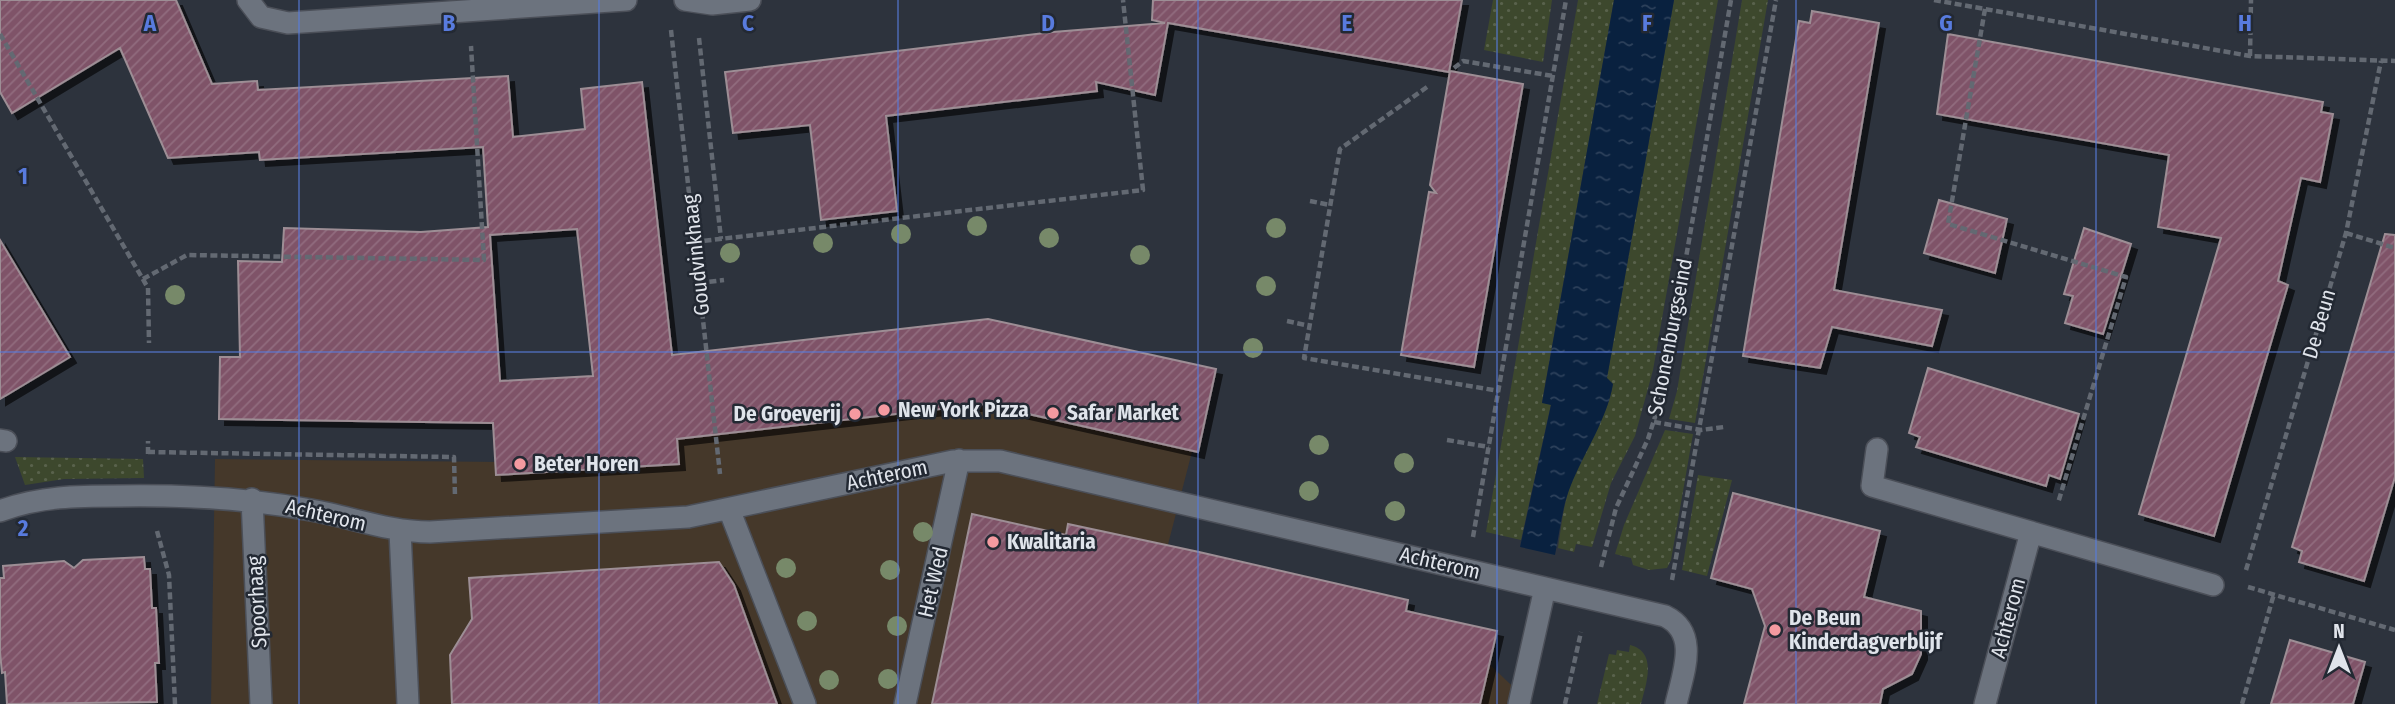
<svg xmlns="http://www.w3.org/2000/svg" width="2395" height="704" font-family="'Fira Sans Condensed',sans-serif">
	<style>
		.commercial { fill: #45382a }
		.grass { fill: url(#grass-dots) }
		.water { fill: url(#water-ripples) }
		.building { fill: url(#building-hatch); stroke: #9d8e95; stroke-width: 2; fill-rule: evenodd; filter: url(#shadow) }
		.lines { fill: none; stroke-linecap: round; stroke-linejoin: round }
		.street-casing { stroke: #4b4f58; stroke-width: 24 }
		.path { stroke: #636972; stroke-width: 4.5; stroke-dasharray: 7 3.5; stroke-linecap: butt }
		.street { stroke: #6c737e; stroke-width: 21 }
		.tree { fill: #778969 }
		.grid { fill: none; stroke: #587bde; stroke-width: 2; stroke-opacity: 0.55 }
		.poi-dot { fill: #f49aa0; stroke: #232933; stroke-width: 2.5 }
		.labels { text-anchor: middle; dominant-baseline: central; stroke-width: 5; stroke-linejoin: round; paint-order: stroke }
		.street-label { font-size: 21px; fill: #e0e4eb; stroke: #232933 }
		.poi-label { font-size: 21px; font-weight: bold; fill: #e0e4eb; stroke: #232933; text-anchor: start }
		.grid-label { font-size: 23px; text-anchor: middle; font-weight: bold; fill: #587bde; stroke: #232933; stroke-width: 5; stroke-linejoin: round; paint-order: stroke }
	</style>
	<defs>
		<pattern id="grass-dots" width="8" height="8" patternUnits="userSpaceOnUse" patternTransform="scale(1.75)"><rect width="8" height="8" fill="#3d482d"/><path d="M2 2h.1M6 6h.1" fill="none" stroke="#59624c" stroke-width="1.8" stroke-linecap="round"/></pattern>
		<pattern id="water-ripples" width="26" height="14" patternUnits="userSpaceOnUse" patternTransform="scale(1.75)"><rect width="26" height="14" fill="#09213f"/><path d="M2 4q2-2 4 0t4 0M15 11q2-2 4 0t4 0" fill="none" stroke="#2d415b"/></pattern>
		<pattern id="building-hatch" width="6" height="6" patternUnits="userSpaceOnUse" patternTransform="scale(1.75)"><rect width="6" height="6" fill="#7f5368"/><path d="M-1 1l2-2M0 6l6-6M5 7l2-2" fill="none" stroke="#916c7e"/></pattern>
		<filter id="shadow"><feDropShadow dx="6" dy="6" stdDeviation="0" flood-color="#0009"/></filter>
	</defs>
	<rect width="100%" height="100%" fill="#2d333d"/>
	<path class="commercial" d="M947,364l254,53 -44,170 326,71 48,46h-1320l4,-245 287,3z"/>
	<path class="grass" d="M1493,0h59l-9,62 -59,-12z
		M1578,0h36l-72,402 9,2 -30,136 -35,-8z
		M1674,0h44l-65,370 -18,66 -24,47 -19,64 -16,-3 -2,8 -16,-4c3,-19 5,-40 11,-59 11,-37 38,-67 44,-105l-6,-6z
		M1742,0h26l-73,423 -26,-4 8,-28z
		M1665,430l28,4 -22,126 -4,8 -18,2 -16,-5 -2,-7 -16,-4 9,-29z
		M15,457l128,2 1,19 -80,1 -39,6z
		M1698,475l34,5 -25,96 -25,-6z
		M1630,645c28,7 16,39 11,59h-44l12,-50 7,1 1,-5 12,2z"/>
	<path class="water" d="M1614,0h60l-67,378 6,6c-6,35 -28,67 -42,101 -9,21 -11,47 -16,70l-35,-8 31,-142 -9,-2z"/>
	<path class="building" d="M0,0h176l36,84 45,-3 1,9 250,-14 5,61 72,-8 -4,-40 61,-7 30,273 316,-36 228,50 -18,83 -214,-48 -307,35 2,25 -183,11 -3,-52 -274,-4 1,-62h20l-2,-96 44,1 2,-34 137,4 67,-5 -5,-80 -223,13 -1,-8 -91,6 -48,-110 -108,65 -12,-21zM577,229l16,147 -93,5 -10,-146z
		M1153,0h309l-13,72 -281,-49 -13,72 -59,-13 1,9 -211,25 11,95 -76,9 -11,-95 -77,8 -8,-61 328,-40 112,-9 -13,-3z
		M1812,11l67,12 -45,267 108,20 -10,36 -100,-19 -12,41 -77,-12 56,-335 11,2z
		M1948,34l375,68 -2,10 12,2 -13,68 -19,-4 -23,103 10,4 -74,251 -75,-22 82,-276 -63,-11 11,-72 -232,-41z
		M1450,71l73,13 -49,283 -73,-12 28,-163 7,1 -6,-8z
		M1939,200l68,19 -12,54 -71,-20z
		M2084,228l47,16 -28,90 -38,-11 8,-27 -9,-2z
		M2385,234l10,1v242l-31,104 -65,-19 3,-11 -10,-4z
		M0,240l70,117 -70,42z
		M1928,368l151,46 -19,65 -11,-4 -3,11 -130,-39 4,-10 -11,-4z
		M1733,493l147,38 -16,66 57,14v43l-9,20 -29,15 -3,15h-136l21,-78 -13,-37 -41,-11z
		M972,514l94,21 2,-11 131,28 209,48 -2,11 91,20 -17,73h-548z
		M144,557l1,12h5l2,39h4l3,55h-4l2,39 -150,2 -2,-32 -3,1 -2,-21v-74h4l-1,-12 61,-5 10,7 9,-8z
		M719,562l15,23 43,119h-325l-2,-49 22,-36 -3,-41z
		M2290,640l75,22 -12,42h-82z"/>
	<g class="lines">
		<g class="street-casing">
			<path id="street" d="M248,0l13,17 27,6 338,-23
				M685,0l27,4 38,-4
				M0,440l6,1
				M1877,449l-5,37 341,99
				M252,499l9,205
				M729,509l76,195
				M0,511c40,-15 78,-15 120,-15 65,-1 127,2 191,14 40,7 78,22 119,22l258,-15 265,-56h47l665,155c35,17 18,57 11,88
				M400,531l8,173
				M905,704l54,-244
				M1519,704l26,-116
				M1985,704l46,-172"/>
		</g>
		<path class="path" d="M1934,0l316,56 145,5
			M1985,9l-37,215 178,53 -68,226
			M671,30l49,444
			M0,34l148,254 1,55
			M699,38l22,201
			M2250,56l1,-56
			M1454,68l9,-7 90,15
			M1427,87l-87,62 -36,209 195,33
			M1310,201l20,4
			M2346,233l49,15
			M694,242l449,-52 -20,-190
			M143,279l44,-24 297,5 -13,-214
			M699,283l25,-3
			M1287,321l23,5
			M1654,422l47,8 23,-3
			M1447,440l42,7
			M148,452l306,5 1,40
			M148,454v-13
			M157,531l12,44 6,129
			M1473,537l93,-537
			M1601,567l15,-59 32,-69 14,-44 69,-395
			M2246,570l100,-337 35,-172
			M1672,580l104,-580
			M2248,587l147,43
			M1565,704l16,-72
			M2242,704l32,-110"/>
		<use href="#street" class="street"/>
	</g>
	<g class="tree">
		<circle cx="977" cy="226" r="10"/>
		<circle cx="1276" cy="228" r="10"/>
		<circle cx="901" cy="234" r="10"/>
		<circle cx="1049" cy="238" r="10"/>
		<circle cx="823" cy="243" r="10"/>
		<circle cx="730" cy="253" r="10"/>
		<circle cx="1140" cy="255" r="10"/>
		<circle cx="1266" cy="286" r="10"/>
		<circle cx="175" cy="295" r="10"/>
		<circle cx="1253" cy="348" r="10"/>
		<circle cx="1319" cy="445" r="10"/>
		<circle cx="1404" cy="463" r="10"/>
		<circle cx="1309" cy="491" r="10"/>
		<circle cx="1395" cy="511" r="10"/>
		<circle cx="923" cy="532" r="10"/>
		<circle cx="786" cy="568" r="10"/>
		<circle cx="890" cy="570" r="10"/>
		<circle cx="807" cy="621" r="10"/>
		<circle cx="897" cy="626" r="10"/>
		<circle cx="888" cy="679" r="10"/>
		<circle cx="829" cy="680" r="10"/>
	</g>
	<path class="grid" d="M299,0v704M599,0v704M898,0v704M1198,0v704M1497,0v704M1796,0v704M2096,0v704M0,352h2395"/>
	<g class="poi-dot">
		<circle cx="884" cy="410" r="7"/>
		<circle cx="1053" cy="413" r="7"/>
		<circle cx="855" cy="414" r="7"/>
		<circle cx="520" cy="464" r="7"/>
		<circle cx="993" cy="542" r="7"/>
		<circle cx="1775" cy="630" r="7"/>
	</g>
	<g class="labels">
		<g class="street-label">
			<text transform="translate(696 255) rotate(-96)">Goudvinkhaag</text>
			<text transform="translate(2319 324) rotate(-74)">De Beun</text>
			<text transform="translate(1670 337) rotate(-79)">Schonenburgseind</text>
			<text transform="translate(887 475) rotate(-12)">Achterom</text>
			<text transform="translate(326 515) rotate(13)">Achterom</text>
			<text transform="translate(1440 563) rotate(13)">Achterom</text>
			<text transform="translate(933 582) rotate(-77)">Het Wed</text>
			<text transform="translate(257 602) rotate(-93)">Spoorhaag</text>
			<text transform="translate(2008 618) rotate(-75)">Achterom</text>
		</g>
		<g class="poi-label">
			<text x="898" y="410">New York Pizza</text>
			<text x="1067" y="413">Safar Market</text>
			<text x="841" y="414" text-anchor="end">De Groeverij</text>
			<text x="534" y="464">Beter Horen</text>
			<text x="1007" y="542">Kwalitaria</text>
			<text x="1789" y="618">De Beun<tspan x="1789" dy="24">Kinderdagverblijf</tspan></text>
		</g>
	</g>
	<g class="grid-label">
		<text x="150" y="31">A</text>
		<text x="449" y="31">B</text>
		<text x="748" y="31">C</text>
		<text x="1048" y="31">D</text>
		<text x="1347" y="31">E</text>
		<text x="1647" y="31">F</text>
		<text x="1946" y="31">G</text>
		<text x="2245" y="31">H</text>
		<text x="23" y="184">1</text>
		<text x="23" y="536">2</text>
	</g>
	<g transform="translate(2339 648)" stroke="#232933" stroke-width="5" paint-order="stroke">
	<path d="M0-5L12 26L0 18L-12 26Z" fill="#e0e4eb"/>
	<text y="-10" font-size="19" font-weight="bold" text-anchor="middle" fill="#e0e4eb">N</text>
	</g>
</svg>
